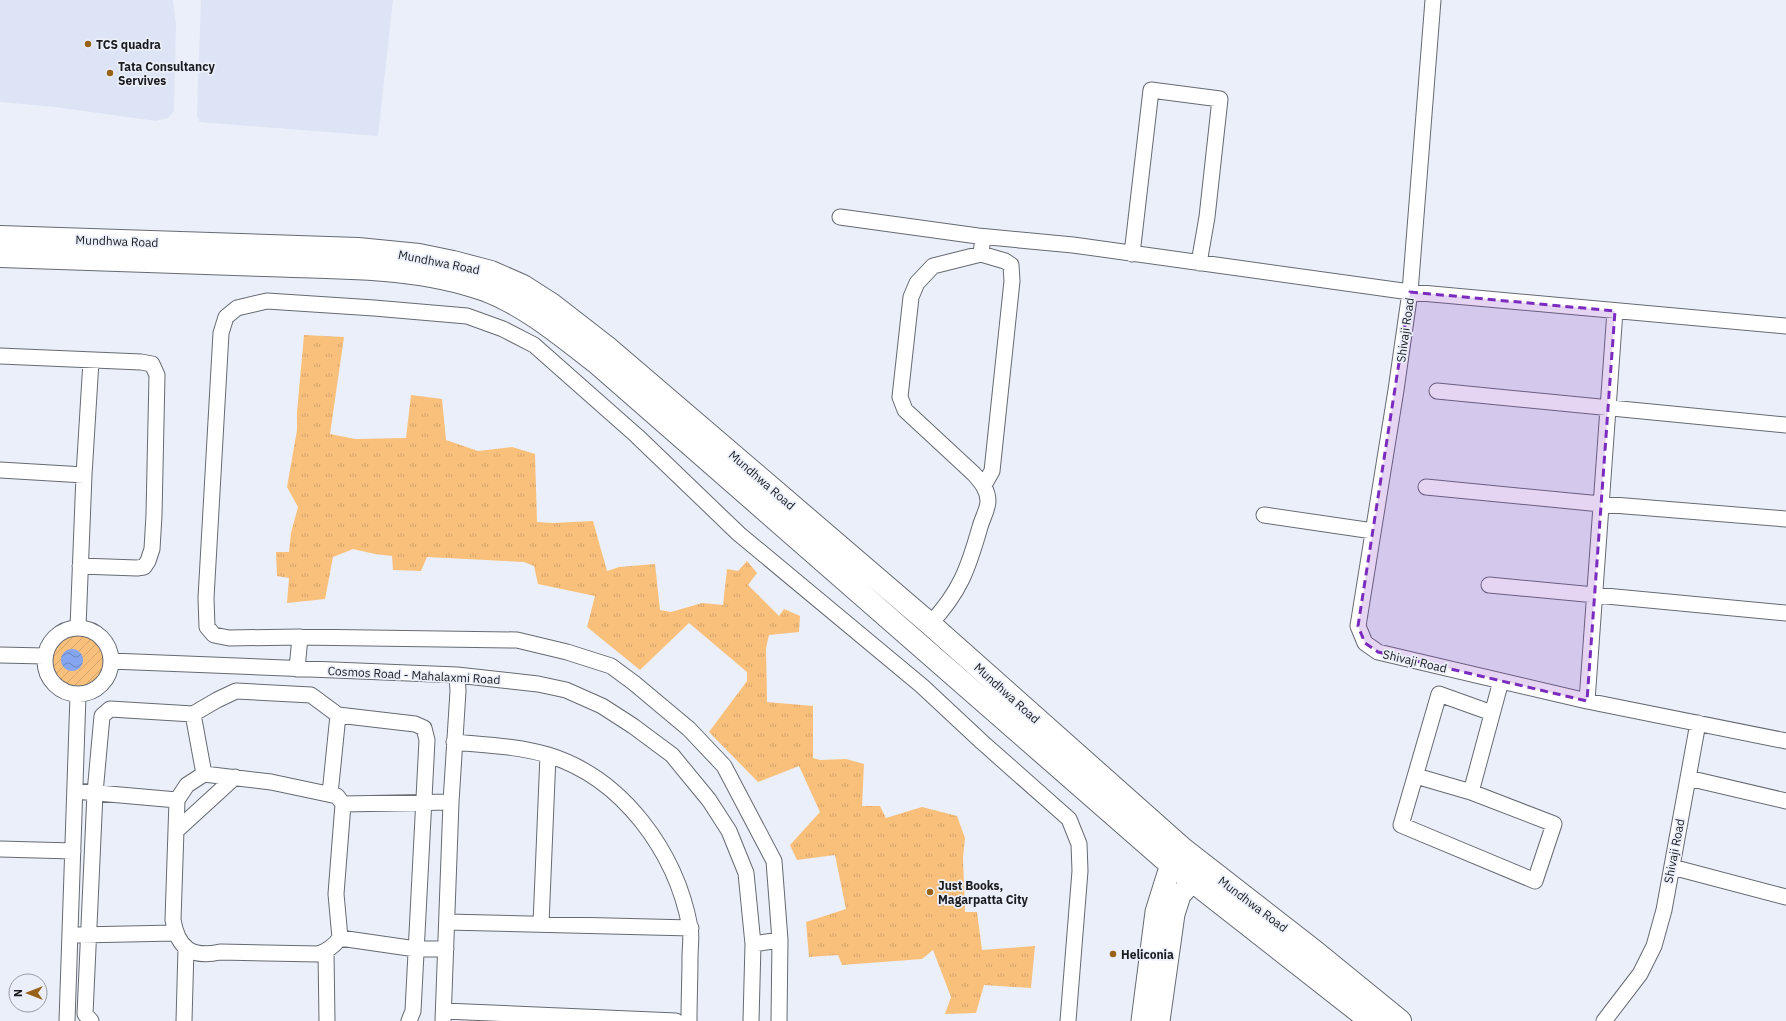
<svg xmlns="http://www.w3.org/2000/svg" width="1786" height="1021" font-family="'IBM Plex Sans',sans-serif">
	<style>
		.built { fill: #dce4f5 }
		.park { fill: url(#park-tufts) }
		.garden { fill: url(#garden-furrows) }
		.water { fill: url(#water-waves) }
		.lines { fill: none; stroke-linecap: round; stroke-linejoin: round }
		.street-casing { stroke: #666a72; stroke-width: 17 }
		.secondary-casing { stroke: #666a72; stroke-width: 23 }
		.highway-casing { stroke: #666a72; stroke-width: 24 }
		.street { stroke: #fff; stroke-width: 15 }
		.secondary { stroke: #fff; stroke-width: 21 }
		.highway { stroke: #fff; stroke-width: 22 }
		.marked { fill: #7b2cbf; fill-opacity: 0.2; stroke: #7b2cbf; stroke-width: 3; stroke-dasharray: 8 5; stroke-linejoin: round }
		.poi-dot { fill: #986319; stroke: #ebeff9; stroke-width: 1.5 }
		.labels { text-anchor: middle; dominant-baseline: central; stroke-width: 3.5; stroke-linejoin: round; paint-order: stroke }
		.poi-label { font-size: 12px; font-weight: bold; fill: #1b1c20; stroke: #ebeff9; text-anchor: start }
		.street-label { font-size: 12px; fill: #1b1c20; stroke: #ebeff9 }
	</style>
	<defs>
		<pattern id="park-tufts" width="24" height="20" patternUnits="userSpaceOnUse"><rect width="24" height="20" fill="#f9c07c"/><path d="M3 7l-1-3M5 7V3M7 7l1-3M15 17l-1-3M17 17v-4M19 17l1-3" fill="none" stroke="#d5a46b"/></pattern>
		<pattern id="garden-furrows" width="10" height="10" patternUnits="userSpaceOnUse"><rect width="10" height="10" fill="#f9c07c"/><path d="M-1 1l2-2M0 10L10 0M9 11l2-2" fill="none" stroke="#d5a46b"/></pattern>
		<pattern id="water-waves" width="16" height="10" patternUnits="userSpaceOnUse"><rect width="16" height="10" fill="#85a5ef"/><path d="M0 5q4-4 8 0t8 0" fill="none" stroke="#6c86c1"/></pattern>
	</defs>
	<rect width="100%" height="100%" fill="#ebeff9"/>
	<path class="built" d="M0,0h173l3,25 -2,86 -6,7 -12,3 -101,-14 -55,-5z
		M201,0h192l-15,136 -178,-14 -3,-6z"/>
	<path class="park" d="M304,335l40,2 -14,97 25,5 51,-1 5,-43 31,4 4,41 32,11 34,-4 23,7 2,68 16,1 40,-2 14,50 12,-4 36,-3 5,46 11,2 31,-9 21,2 4,-36 11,2 9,-10 10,12 -9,12 31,31 5,-7 16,7 -1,16 -30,3 -3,13 1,54 46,4v52l7,2 26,-1 18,5 -2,42h18l6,12 36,-11 35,9 8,22 -2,20 2,54h12l5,38 53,-4 -4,42 -47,-3 -8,28 -31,1 6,-17 -18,-47 -11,9 -80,6 -4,-10 -29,2 -3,-35 40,-13 -11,-54 -38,5 -7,-15 30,-33 -21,-46 -41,16 -49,-50 38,-51v-9l-58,-49 -49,47 -53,-43 8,-31 -57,-12 -4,-18 -10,-4 -97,-5 -6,14 -28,-1 -1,-14 -17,-2 -22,-5 -20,8 -8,42 -38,4 2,-25 -12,-2 -1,-24h13l2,-19 7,-26 -11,-20 10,-57v-18z"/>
	<path class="garden" d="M51 661a27 27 0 1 1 54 0a27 27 0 1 1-54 0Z"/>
	<path class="water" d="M61 660a11 11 0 1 1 22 0a11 11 0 1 1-22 0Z"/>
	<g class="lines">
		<g class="street-casing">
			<path id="street" d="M1433,0l-23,292 -14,98 -38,236 7,17 13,9 209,49 199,40
				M840,217l138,19 95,9 337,47 376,34
				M982,245l-1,9 24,7 6,4 1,16 -20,190 -8,14
				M1132,254l19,-164 69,9 -13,118 -8,46
				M0,356l141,6 11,2 5,11 -3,140 -2,34 -4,12 -4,6 -7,1 -57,-2
				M1437,391l349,34
				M0,470l84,5
				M1426,487l175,17 185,15
				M1264,515l109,16
				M1489,585l297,28
				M930,624c30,-32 38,-55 50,-97 2,-8 8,-18 8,-26 0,-11 -7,-19 -14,-27l-69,-64 -5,-13 11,-100 6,-14 16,-17 48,-12
				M78,627l6,-152 7,-114
				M45 661a33 33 0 1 1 66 0a33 33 0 1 1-66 0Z
				M0,655l45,1
				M111,661l346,14 81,9 28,6 36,16 31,20 39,29 37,45 20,31 17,42 7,71 -2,77
				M297,669l3,-32
				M1587,701l28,-390
				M1492,713l-53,-19 -38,131 134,56 19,-57 -83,-32 30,-111
				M454,742c31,3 64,4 94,13 75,23 128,97 142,172 2,9 0,20 0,30 0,21 -1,43 -1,64
				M1416,776l55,16
				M1688,778l98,23
				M75,791l102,9 10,-15 17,-11 -11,-60 24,-14 19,-9 75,4 27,20
				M330,794l8,-79 77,9 9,4 3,12 -14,271 -4,10
				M177,800l-4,120c5,29 19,38 47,32l98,2c10,-3 16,-8 22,-16l-4,-44 7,-90 -6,-8 -66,-14 -67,-8
				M343,804l108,-2
				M176,831l59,-54
				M0,849l73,2
				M1672,867l114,30
				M447,922l244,6
				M541,924l7,-169
				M79,935l96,-2
				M340,938l76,11h30
				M753,944l27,-4
				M326,952l1,69
				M444,1011l232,10
				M67,1021l11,-326
				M91,1021l-6,-7 10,-221 7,-77 8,-7 83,5
				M184,1021l2,-73
				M443,1021l8,-219 7,-111 -1,-16
				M779,1021l1,-81 -6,-79 -50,-95 -35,-37 -55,-46 -23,-17 -44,-14 -50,-12 -217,-3 -71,1 -15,-3 -7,-8 -1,-29 15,-265 5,-16 11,-9 30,-7 107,7 93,8 36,13 31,16 103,91 102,98 183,152 60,56 87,77 10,25 1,27 -12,150
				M1604,1021l36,-47 14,-28 10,-36 34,-187"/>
		</g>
		<g class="secondary-casing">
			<path id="secondary" d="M1142,1021l14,-109 15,-48 10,-13
				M1159,1021l15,-107 6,-19 24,-26"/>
		</g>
		<g class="highway-casing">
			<path id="highway" d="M0,237l358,12 61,6 34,7 38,10 32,14 28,18 58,45 321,275 253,225 131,102 86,70
				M0,256c88,3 177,6 265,9 73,3 150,0 220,25 42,16 77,46 112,73l565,494 209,164"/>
		</g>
		<use href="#street" class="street"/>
		<use href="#secondary" class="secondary"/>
		<use href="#highway" class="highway"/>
	</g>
	<path class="marked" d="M1410,292l205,19 -28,390 -209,-49 -13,-9 -7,-17z"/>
	<g class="poi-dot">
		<circle cx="88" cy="44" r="4"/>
		<circle cx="110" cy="73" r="4"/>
		<circle cx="930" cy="892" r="4"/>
		<circle cx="1113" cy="954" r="4"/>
	</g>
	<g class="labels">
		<g class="poi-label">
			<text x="96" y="44">TCS quadra</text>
			<text x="118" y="66">Tata Consultancy<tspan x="118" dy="14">Servives</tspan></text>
			<text x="938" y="885">Just Books,<tspan x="938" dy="14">Magarpatta City</tspan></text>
			<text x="1121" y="954">Heliconia</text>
		</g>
		<g class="street-label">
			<text transform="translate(117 241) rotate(2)">Mundhwa Road</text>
			<text transform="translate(439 262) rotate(11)">Mundhwa Road</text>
			<text transform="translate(1405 330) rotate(-82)">Shivaji Road</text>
			<text transform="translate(762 480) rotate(41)">Mundhwa Road</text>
			<text transform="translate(1415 661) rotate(13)">Shivaji Road</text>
			<text transform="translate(414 675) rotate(3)">Cosmos Road - Mahalaxmi Road</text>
			<text transform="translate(1007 693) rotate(42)">Mundhwa Road</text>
			<text transform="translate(1674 851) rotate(-79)">Shivaji Road</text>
			<text transform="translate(1253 904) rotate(37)">Mundhwa Road</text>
		</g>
	</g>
	<g transform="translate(28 993) rotate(270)"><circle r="19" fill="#ebeff9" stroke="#989ba2"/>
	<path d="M0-3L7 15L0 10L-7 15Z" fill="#986319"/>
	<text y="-6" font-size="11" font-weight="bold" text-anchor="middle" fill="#1b1c20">N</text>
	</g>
</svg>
